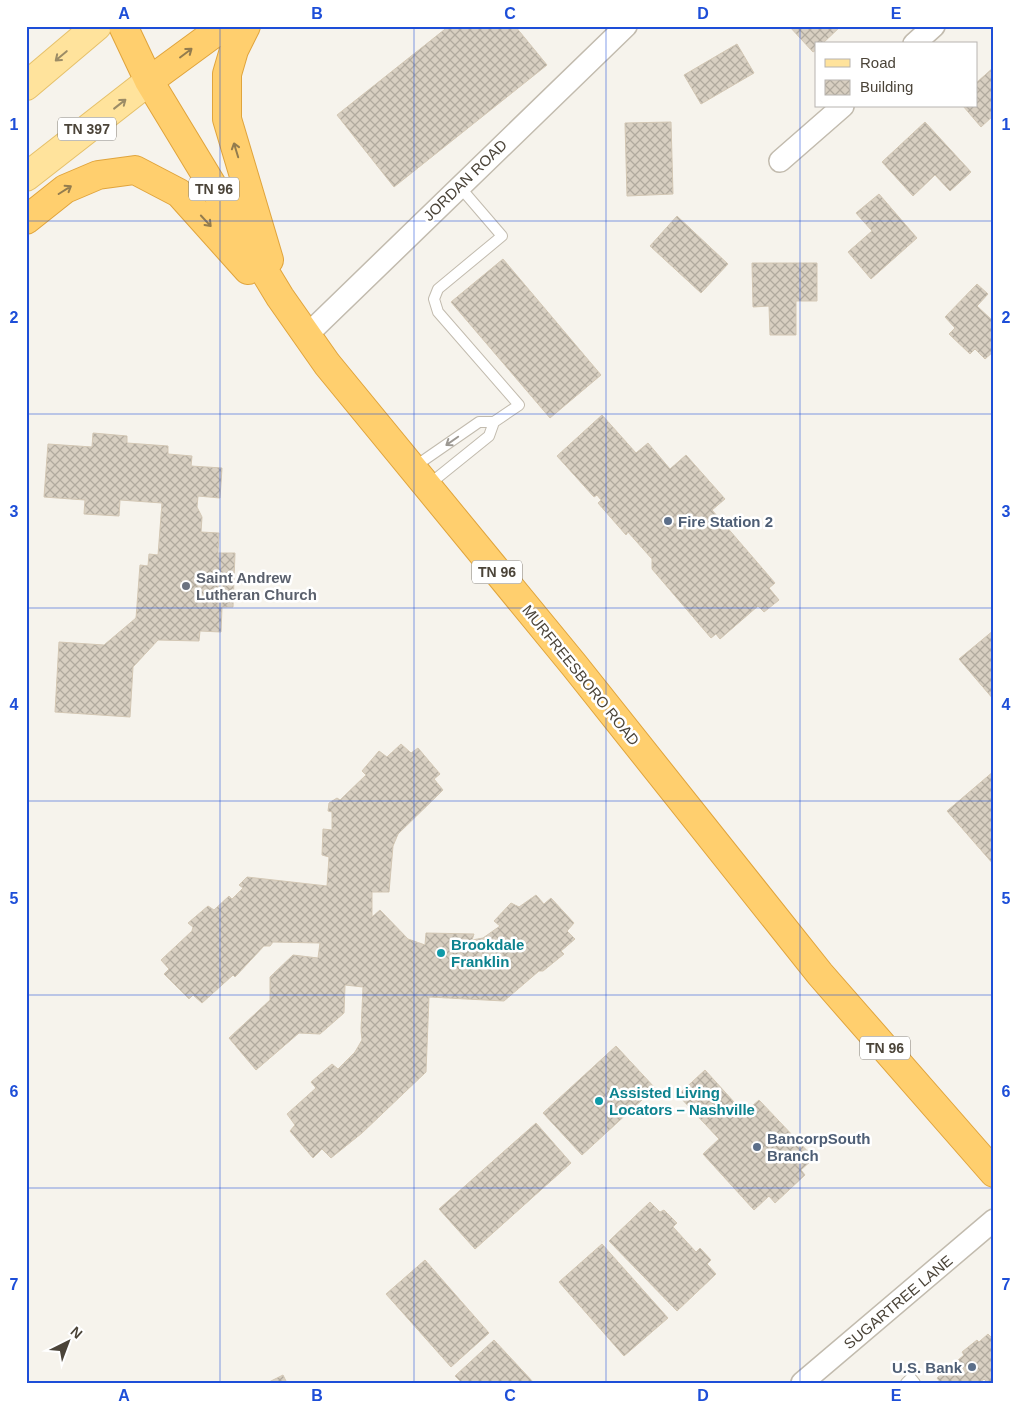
<svg xmlns="http://www.w3.org/2000/svg" width="1020" height="1409" font-family="Arial,sans-serif">
	<style>
		.building { fill: url(#building-cross-hatch); stroke: #d3c7b4 }
		.lines { fill: none; stroke-linecap: round; stroke-linejoin: round }
		.lane-casing { stroke: #c2bbae; stroke-width: 12 }
		.street-casing { stroke: #c2bbae; stroke-width: 24 }
		.primary-casing { stroke: #e6c16a; stroke-width: 30 }
		.highway-casing { stroke: #e0a43c; stroke-width: 30 }
		.lane { stroke: #fff; stroke-width: 10 }
		.street { stroke: #fff; stroke-width: 21 }
		.primary { stroke: #ffe39c; stroke-width: 28 }
		.highway { stroke: #ffcf6e; stroke-width: 28 }
		.oneway { stroke: #937c4e }
		.oneway2 { stroke: #9c8c66 }
		.oneway3 { stroke: #9c9892 }
		.grid { fill: none; stroke: #1d4ed8; stroke-width: 1; stroke-opacity: 0.55 }
		.service-dot { fill: #5c6f8a; stroke: #fff; stroke-width: 2 }
		.worship-dot { fill: #6b7280; stroke: #fff; stroke-width: 2 }
		.culture-dot { fill: #0f9aa8; stroke: #fff; stroke-width: 2 }
		.labels { text-anchor: middle; dominant-baseline: central; stroke-width: 5; stroke-linejoin: round; paint-order: stroke }
		.shield { fill: #fff; stroke: #817c74; stroke-width: 1 }
		.shield-label { font-size: 14px; font-weight: bold; fill: #4b4439 }
		.street-label { font-size: 15px; fill: #4b4439; stroke: #fff }
		.service-label { font-size: 15px; font-weight: bold; fill: #4e5e75; stroke: #fff; text-anchor: start }
		.worship-label { font-size: 15px; font-weight: bold; fill: #5b616d; stroke: #fff; text-anchor: start }
		.culture-label { font-size: 15px; font-weight: bold; fill: #0d838f; stroke: #fff; text-anchor: start }
		.neatline { fill: none; stroke: #1d4ed8; stroke-width: 2 }
		.grid-label { font-size: 16px; text-anchor: middle; font-weight: bold; fill: #1d4ed8 }
	</style>
	<defs>
		<pattern id="building-cross-hatch" width="8" height="8" patternUnits="userSpaceOnUse" patternTransform="scale(1.25)"><rect width="8" height="8" fill="#d8cfc1"/><path d="M0 0l8 8M0 8l8-8" fill="none" stroke="#b1aa9e"/></pattern>
	</defs>
	<rect width="100%" height="100%" fill="#f6f3ec"/>
	<path class="building" d="M449,26h66l32,39 -153,122 -57,-72z
		M789,26h52l-19,18h-6v6l-3,2z
		M737,44l17,29 -53,31 -17,-29z
		M994,67v48l-13,12 -18,-21h13v-23z
		M671,122l2,72 -46,2 -2,-73z
		M925,122l46,50 -21,19 -15,-16 -22,21 -31,-34z
		M879,194l38,44 -46,41 -23,-27 24,-21 -16,-18z
		M677,216l51,48 -27,29 -51,-47z
		M503,259l98,116 -51,43 -99,-116z
		M752,263h65v38h-21v34h-26l-1,-29 -16,1z
		M977,284l11,10 -11,12 17,16v29l-9,8 -10,-10 -5,5 -21,-20 6,-6 -10,-11z
		M602,415l34,38 12,-10 22,26 16,-14 39,44 -13,11 63,73 -6,5 10,12 -15,12 -6,-6 -38,33 -4,-5 -5,4 -59,-69v-10l-24,-27 -2,3 -28,-32 3,-3 -4,-5 -3,2 -37,-41z
		M93,433l34,3v7l41,3v8l24,2 -1,10 31,2 -2,30 -22,-2 -1,11 5,10 -1,15 18,1 -1,20h17l-2,54h-11l-1,25 -21,-1 -1,10 -41,-1 -25,27 -3,50 -75,-5 4,-70 45,3 32,-27 4,-53 8,1 1,-12 9,1 4,-52 -42,-3 -1,16 -35,-2 1,-14 -41,-3 4,-53 44,3z
		M994,630v70l-35,-41z
		M401,744l10,9 7,-5 22,26 -6,5 9,11 -45,44 -5,12 -4,46h-17v25l8,-7 28,29 17,6 1,-12 48,1 -2,6 11,-2 17,-12 -6,-5 17,-18 8,4 17,-12 8,9 7,-6 23,25 -7,8 8,8 -14,12 3,3 -21,17h-4l-35,30 -75,-4 -3,75 -64,61 -31,25 -9,-9 -9,9 -23,-27 5,-6 -8,-11 29,-26 -5,-6 21,-18 6,5 17,-17 7,-12 -1,-10 2,-43 -18,-2 -1,28 -24,21 -21,-1 -43,37 -27,-32 41,-38v-23l23,-22 25,3 2,-15 -47,-1 -3,4h-6l-29,31 -2,-2 -31,28 -9,-8 -4,4 -25,-25 5,-5 -8,-9 31,-29 1,-4 -5,-4 20,-17 6,4 15,-14 3,3 11,-11 -4,-3 8,-8 80,9 2,-29 -7,-2 1,-26 9,1v-18l-4,-1 1,-8 8,-5 3,2 26,-25 -4,-4 17,-20 8,6z
		M994,771v94l-47,-54z
		M616,1046l39,42 -73,67 -39,-42z
		M705,1070l39,43 15,-13 55,58 -13,12 4,5 -30,28 -6,-7 -15,14 -51,-56 16,-15 -41,-44z
		M536,1123l35,40 -96,86 -36,-40z
		M650,1202l10,10 4,-2 13,13 -4,4 23,25 4,-4 11,12 -4,4 9,10 -39,37 -68,-70z
		M602,1244l66,74 -44,38 -65,-74z
		M425,1260l64,73 -38,34 -65,-73z
		M988,1334l6,6v43h-6l-4,-4 -5,4h-38l-4,-5 27,-23 -2,-3 15,-12 2,2z
		M494,1340l40,43h-72l-7,-7z
		M283,1375l4,8h-20z"/>
	<g class="lines">
		<g class="lane-casing">
			<path id="lane" d="M414,467l65,-45h15
				M427,486l62,-50 5,-14 25,-17 -81,-93 -4,-13 4,-10 64,-53 -43,-50
				M906,1383l5,-5 4,5"/>
		</g>
		<g class="street-casing">
			<path id="street" d="M914,44l20,-18
				M780,161l63,-55
				M306,336l320,-310
				M802,1383l192,-163"/>
		</g>
		<g class="primary-casing">
			<path id="primary" d="M26,86l71,-60
				M26,177l123,-96"/>
		</g>
		<g class="highway-casing">
			<path id="highway" d="M123,26l26,55 131,216 47,67 247,301 246,309 174,199
				M246,26l-12,24 -7,24v45l42,141
				M149,81l75,-55
				M26,220l39,-31 33,-14 37,-5 44,23 69,77"/>
		</g>
		<use href="#lane" class="lane"/>
		<use href="#street" class="street"/>
		<use href="#primary" class="primary"/>
		<use href="#highway" class="highway"/>
	</g>
	<defs><path id="oneway-shaft" d="M-6 0H5M1.5-3L5.5 0L1.5 3" fill="none" stroke-width="1.6" stroke-linecap="round" stroke-linejoin="round" transform="scale(1.25)"/></defs>
	<g class="oneway">
		<use href="#oneway-shaft" transform="translate(186 53) rotate(-37)"/>
		<use href="#oneway-shaft" transform="translate(236 150) rotate(-107)"/>
		<use href="#oneway-shaft" transform="translate(65 190) rotate(-32)"/>
		<use href="#oneway-shaft" transform="translate(206 221) rotate(47)"/>
	</g>
	<g class="oneway2">
		<use href="#oneway-shaft" transform="translate(61 56) rotate(140)"/>
		<use href="#oneway-shaft" transform="translate(120 104) rotate(-38)"/>
	</g>
	<use class="oneway3" href="#oneway-shaft" transform="translate(452 441) rotate(145)"/>
	<path class="grid" d="M220,26v1357M414,26v1357M606,26v1357M800,26v1357M26,221h968M26,414h968M26,608h968M26,801h968M26,995h968M26,1188h968"/>
	<g class="service-dot">
		<circle cx="668" cy="521" r="5"/>
		<circle cx="757" cy="1147" r="5"/>
		<circle cx="972" cy="1367" r="5"/>
	</g>
	<circle class="worship-dot" cx="186" cy="586" r="5"/>
	<g class="culture-dot">
		<circle cx="441" cy="953" r="5"/>
		<circle cx="599" cy="1101" r="5"/>
	</g>
	<g class="labels">
		<g class="shield">
			<rect x="58" y="117.5" width="58" height="23" rx="4"/>
			<rect x="189" y="177.5" width="50" height="23" rx="4"/>
			<rect x="472" y="560.5" width="50" height="23" rx="4"/>
			<rect x="860" y="1036.5" width="50" height="23" rx="4"/>
		</g>
		<g class="shield-label">
			<text x="87" y="129">TN 397</text>
			<text x="214" y="189">TN 96</text>
			<text x="497" y="572">TN 96</text>
			<text x="885" y="1048">TN 96</text>
		</g>
		<g class="street-label">
			<text transform="translate(465 180) rotate(-44)">JORDAN ROAD</text>
			<text transform="translate(581 675) rotate(51)">MURFREESBORO ROAD</text>
			<text transform="translate(898 1302) rotate(-40)">SUGARTREE LANE</text>
		</g>
		<g class="service-label">
			<text x="678" y="521">Fire Station 2</text>
			<text x="767" y="1138">BancorpSouth<tspan x="767" dy="17">Branch</tspan></text>
			<text x="962" y="1367" text-anchor="end">U.S. Bank</text>
		</g>
		<g class="worship-label">
			<text x="196" y="577">Saint Andrew<tspan x="196" dy="17">Lutheran Church</tspan></text>
		</g>
		<g class="culture-label">
			<text x="451" y="944">Brookdale<tspan x="451" dy="17">Franklin</tspan></text>
			<text x="609" y="1092">Assisted Living<tspan x="609" dy="17">Locators – Nashville</tspan></text>
		</g>
	</g>
	<rect width="1020" height="1409" fill="none" stroke="#ffffff" stroke-width="55"/>
	<rect x="815" y="42" width="162" height="65" fill="#ffffff" stroke="#b7b4b0"/>
	<rect x="825" y="59" width="25" height="8" fill="#ffe39c" stroke="#b7b4b0"/>
	<text x="860" y="68" font-size="15" fill="#4b4439">Road</text>
	<rect x="825" y="80" width="25" height="15" fill="url(#building-cross-hatch)" stroke="#b7b4b0"/>
	<text x="860" y="92" font-size="15" fill="#4b4439">Building</text>
	<g transform="translate(68 1342) rotate(42)" stroke="#ffffff" stroke-width="4" paint-order="stroke">
	<path d="M0-4L9 19L0 12L-9 19Z" fill="#4b4439"/>
	<text y="-8" font-size="14" font-weight="bold" text-anchor="middle" fill="#4b4439">N</text>
	</g>
	<rect x="28" y="28" width="964" height="1354" class="neatline"/>
	<g class="grid-label">
		<text x="124" y="19">A</text>
		<text x="317" y="19">B</text>
		<text x="510" y="19">C</text>
		<text x="703" y="19">D</text>
		<text x="896" y="19">E</text>
		<text x="14" y="130">1</text>
		<text x="1006" y="130">1</text>
		<text x="14" y="323">2</text>
		<text x="1006" y="323">2</text>
		<text x="14" y="517">3</text>
		<text x="1006" y="517">3</text>
		<text x="14" y="710">4</text>
		<text x="1006" y="710">4</text>
		<text x="14" y="904">5</text>
		<text x="1006" y="904">5</text>
		<text x="14" y="1097">6</text>
		<text x="1006" y="1097">6</text>
		<text x="14" y="1290">7</text>
		<text x="1006" y="1290">7</text>
		<text x="124" y="1401">A</text>
		<text x="317" y="1401">B</text>
		<text x="510" y="1401">C</text>
		<text x="703" y="1401">D</text>
		<text x="896" y="1401">E</text>
	</g>
</svg>
